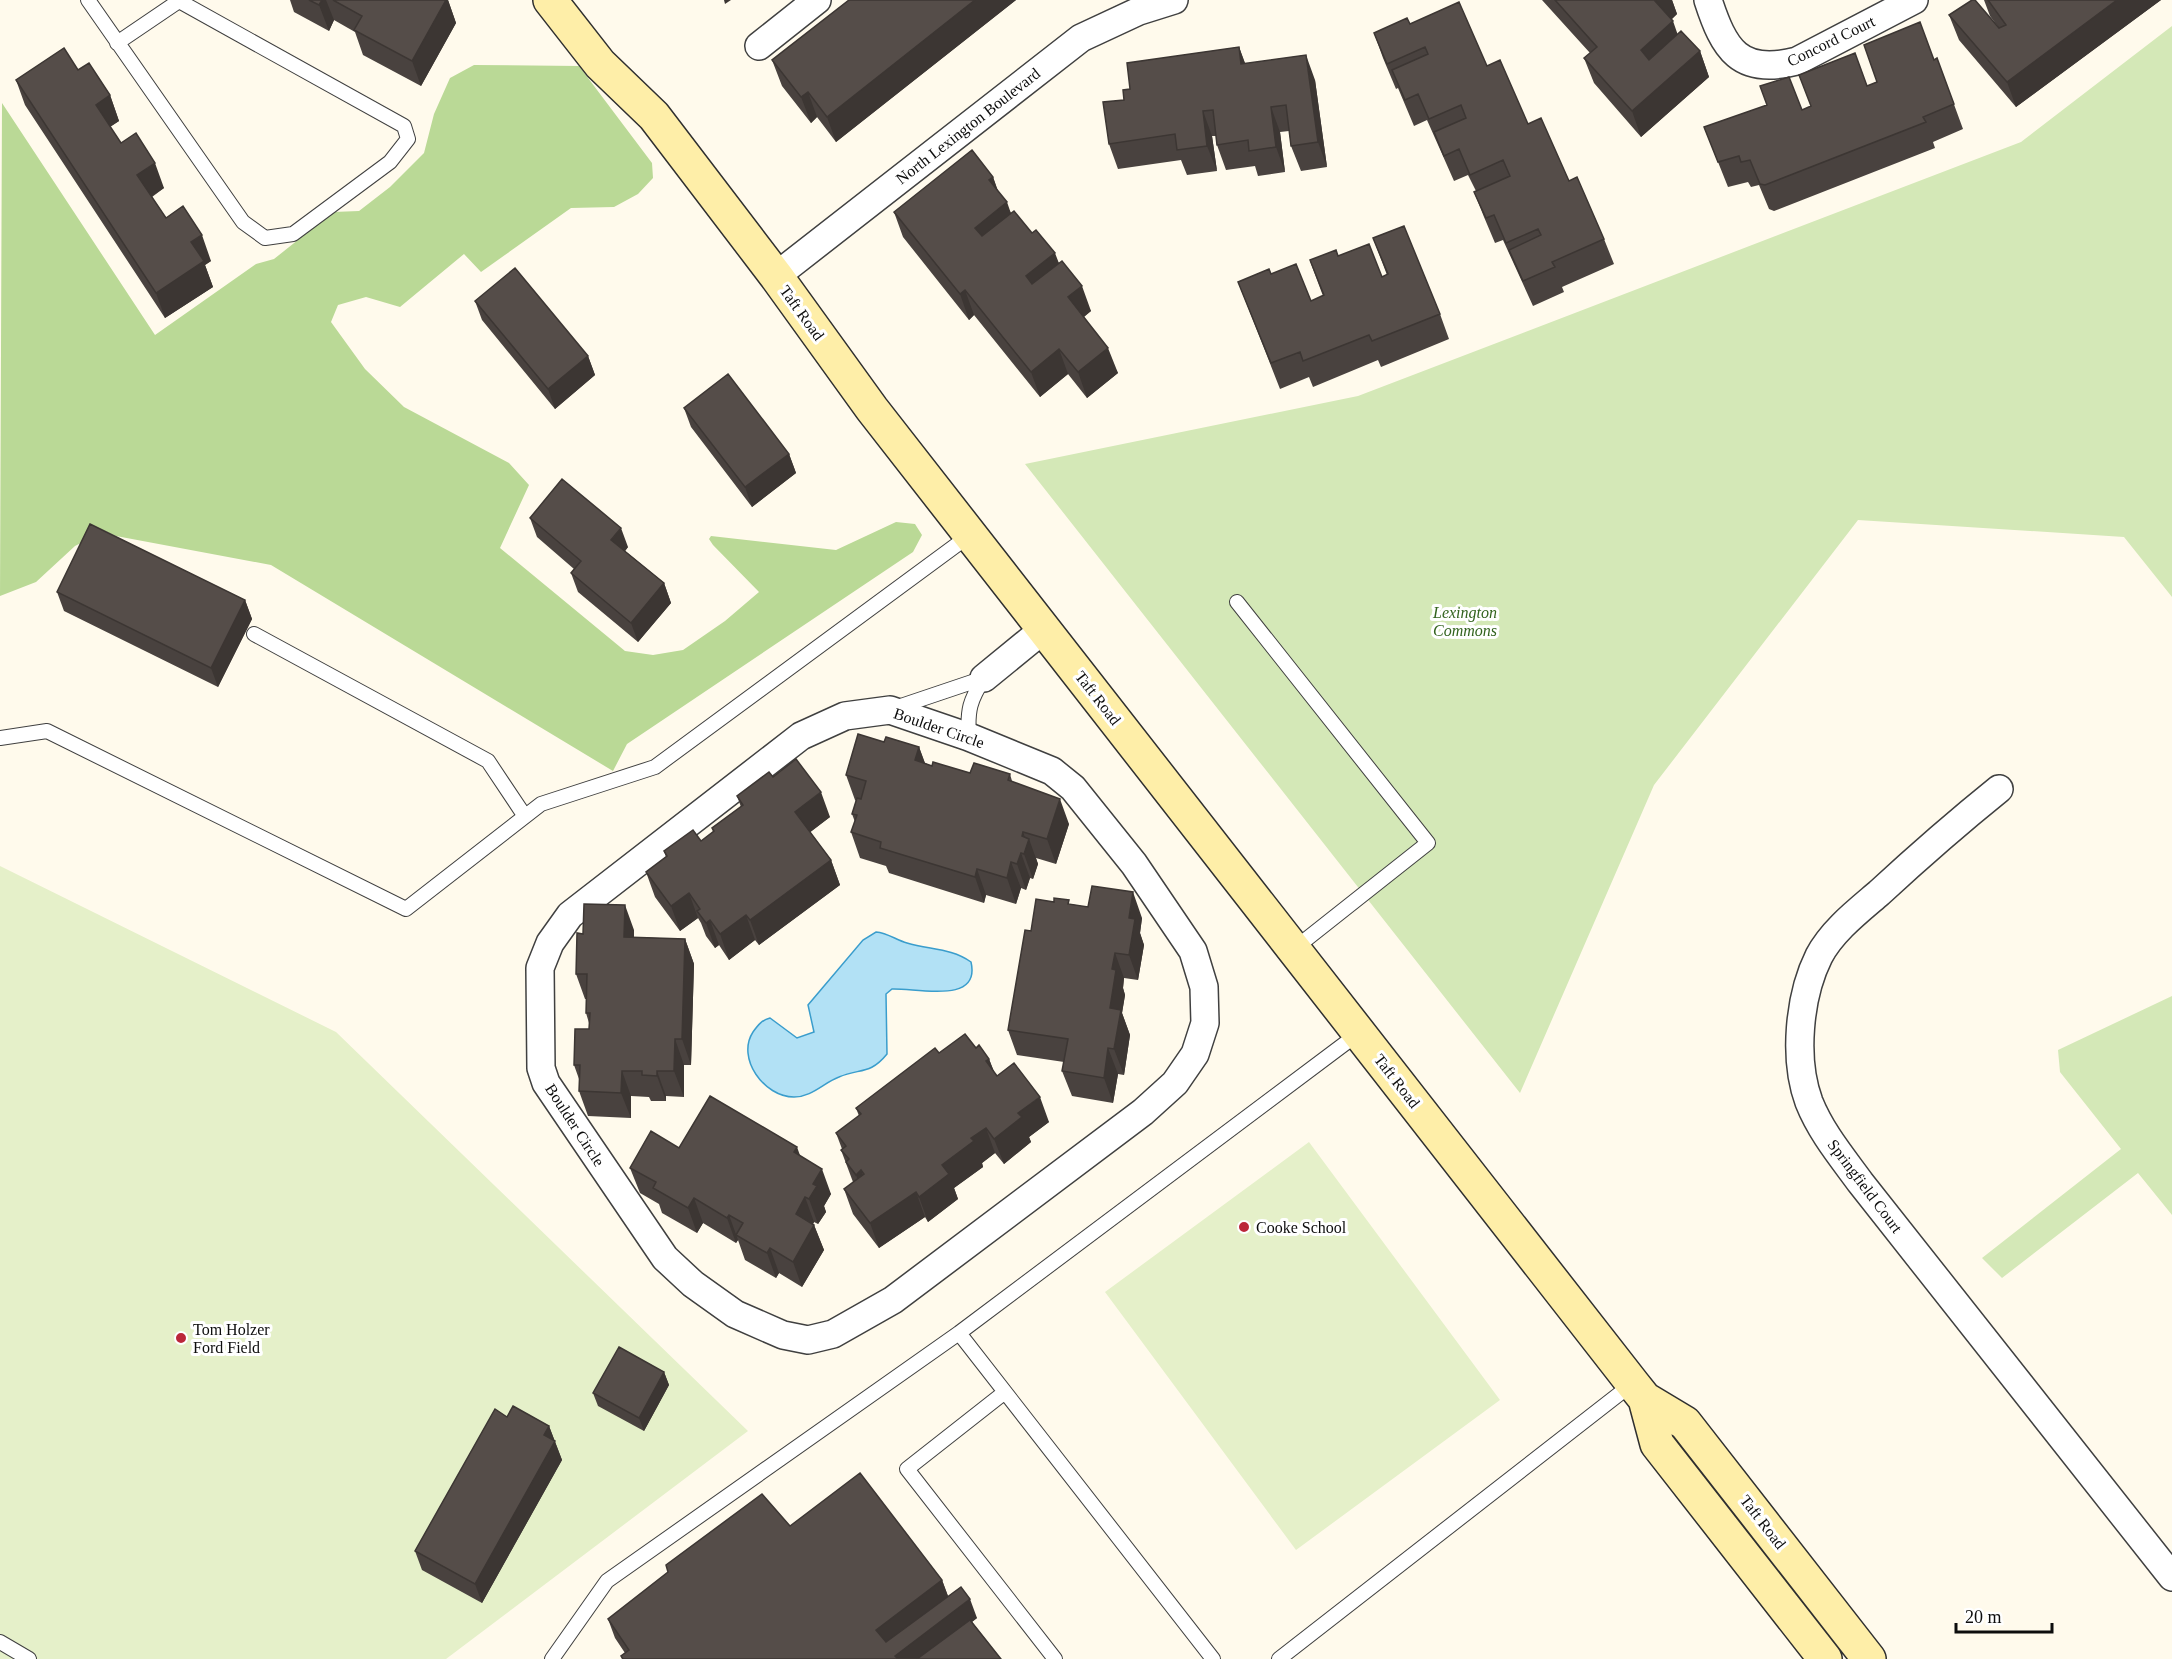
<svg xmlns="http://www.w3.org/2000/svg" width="2172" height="1659" font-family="'Times New Roman',serif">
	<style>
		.green { fill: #d4e8b7 }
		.forest { fill: #bad996 }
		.pitch { fill: #e5f0c9 }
		.water { fill: #b2e1f5; stroke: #3a9dcc; stroke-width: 1.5 }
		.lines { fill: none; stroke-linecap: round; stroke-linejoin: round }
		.lane-casing { stroke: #404040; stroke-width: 16 }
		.street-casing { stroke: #404040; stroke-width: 30 }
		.secondary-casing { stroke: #2f2f2f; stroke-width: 36 }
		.lane { stroke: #fff; stroke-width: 14 }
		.street { stroke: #fff; stroke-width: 27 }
		.secondary { stroke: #feeea8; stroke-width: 33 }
		.wall { fill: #49423f }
		.shaded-wall { fill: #3c3633 }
		.building { fill: #554d49; stroke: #3c3633; stroke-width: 1.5 }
		.poi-dot { fill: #bb2639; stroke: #fff; stroke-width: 2 }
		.labels { text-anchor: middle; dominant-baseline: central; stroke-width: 6; stroke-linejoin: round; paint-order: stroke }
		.street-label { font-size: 16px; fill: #0d0d0d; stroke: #fff }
		.park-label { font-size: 16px; font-style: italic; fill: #32631e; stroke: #fff }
		.poi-label { font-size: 16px; fill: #0d0d0d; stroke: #fff; text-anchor: start }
	</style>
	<rect width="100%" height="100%" fill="#fffaec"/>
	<path class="green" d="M2172,26v571l-48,-60 -266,-17 -204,265 -134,308 -495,-629 333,-68 663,-254z
		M2172,996v219l-34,-42 -136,105 -20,-20 139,-109 -61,-77 -2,-22z"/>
	<path class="forest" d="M474,65l105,1 73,97 1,15 -15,16 -24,13 -43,1 -90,64 -17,-18 -64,53 -34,-10 -28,8 -7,17 34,47 39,38 105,56 20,22 -29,63 125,103 28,4 30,-5 42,-29 34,-29 -46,-47 -4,-6 2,-3 125,14 60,-28 19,2 7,11 -9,17 -286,192 -14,27 -342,-206 -155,-29 -11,-5 -30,15 -39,36 -36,14 2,-493 153,232 101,-71 18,-5 59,-47 26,-1 31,-24 34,-34 10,-39 16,-36z"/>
	<path class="pitch" d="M0,866l336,166 412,399 -302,228h-446z
		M1309,1142l191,258 -204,150 -191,-258z"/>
	<path class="water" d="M876,932c12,1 20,8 31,11 23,7 44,5 64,19 10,43 -54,26 -79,27l-6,5 1,60c-17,21 -27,14 -48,23 -16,6 -27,20 -45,20 -30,0 -58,-39 -41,-65 5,-7 9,-12 17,-14l27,20 17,-6 -6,-27 55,-65z"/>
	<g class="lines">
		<g class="lane-casing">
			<path id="lane" d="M88,0l155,222 22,16 28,-4 97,-72 18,-23 -4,-13 -225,-125 -62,42
				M1237,602l191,241 -134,106
				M254,634l234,127 36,54
				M895,708l89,-30
				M969,737c-2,-27 1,-37 15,-59
				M0,738l47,-7 359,178 135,-105 114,-37 315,-232
				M959,1333l254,326
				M1005,1392l-98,77 148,190
				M0,1642l29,17
				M552,1659l55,-78 352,-248 400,-300
				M1279,1659l353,-275"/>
		</g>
		<g class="street-casing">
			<path id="street" d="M1708,0c16,49 31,76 89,61l117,-61
				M759,46l58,-46
				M776,276l305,-238 58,-27 35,-11
				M984,678l60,-49
				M890,710l79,27 83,34 21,17 61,76 59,87 11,36 1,36 -10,31 -20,29 -32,29 -250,188 -60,34 -25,6 -25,-5 -48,-21 -42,-30 -28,-26 -119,-175 -5,-15 -1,-100 10,-25 20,-28 231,-179 44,-20z
				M1999,789c-41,33 -81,68 -120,104 -21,18 -47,38 -60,63 -20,40 -26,103 -10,146 12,30 32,54 51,80l312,395"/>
		</g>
		<g class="secondary-casing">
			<path id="secondary" d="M550,0l50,64 54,52 122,160 96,133 761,975 12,15 40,24 184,236
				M1645,1399l12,45 168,215"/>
		</g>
		<use href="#lane" class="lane"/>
		<use href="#street" class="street"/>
		<use href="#secondary" class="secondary"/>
	</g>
	<path class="wall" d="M290,0h158l8,23 -35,63 -58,-31 -8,-23 -21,-12 -5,11 -35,-19z
		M849,0h167l-180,142 -19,-25 -6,6 -29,-37 -10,-26z
		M1542,0h130l5,14 -6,6 6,14 23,17 9,26 -68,60 -47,-54 -10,-25 6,-5z
		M1984,0h177l-145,107 -57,-67 -10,-25 50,13 -9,-12z
		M1410,24l77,42 82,115 35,58 10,25 -52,23 2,5 -31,14 -30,-66 -8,3 -11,-26 -10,-25 2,-1 -8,-16 -14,6 -27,-61 -13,6 -16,-38 -2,1 -13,-31 -9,-25z
		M1239,47l6,16 70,17 12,87 -26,4 -10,-25 -2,-15 -9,1 5,40 -27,4 -3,-10 -29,4 -9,-25 -1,-9h-4l5,35 -30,4 -6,-15 -63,9 -9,-25 15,-44 6,-11z
		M1937,58l26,71 -30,13 2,6 -161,63 -5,-2 -10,-24 -8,2 -3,-5 -20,5 -24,-60 98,-17 65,-24z
		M78,70l32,25 9,26 -9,6 11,16 43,45 -12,9 14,21 45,43 -6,4 8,22 -48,31 -140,-213 -9,-25z
		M993,177l5,15 13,21 21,20 27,30 32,48 -7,6 34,56 -31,25 -19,-24 -28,23 -66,-82 -5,5 -66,-83 -9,-25z
		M1373,238l67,76 9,25 -68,28 -3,-7 -65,27 -4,-10 -29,12 -42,-107 33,-8 40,27 12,-5 -13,-35 28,-5 44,21 5,-2z
		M475,301l113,55 7,19 -40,34 -73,-89z
		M684,408l105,46 7,19 -44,34 -61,-80z
		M530,518l98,29 -3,4 39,32 7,20 -33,39 -60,-50 -7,-19 3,-4 -37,-32z
		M57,592l188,8 7,19 -34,68 -154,-76z
		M919,747l6,16 7,3 38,7 40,1 2,7 57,43 -13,40 -20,-6 2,6 -5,15 -3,-1 -4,12 -5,-2 -5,16 -30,-9 -2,8 -95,-30 -3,-7 -26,-8 -9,-26 4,-10 -3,-8 4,-13 -1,-1 -9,-25z
		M773,777l57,40 -20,15 21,28 9,25 -81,60 -4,-5 -26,20 -10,-15 -4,3 -9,-12 -5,-13 -3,-5 -18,13 -25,-34 -9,-25 20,-15 -2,-6 37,-10 12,-9 -1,-4 29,-21 -4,-11z
		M1071,904l71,14 -2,15 4,12 -6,35 -14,-2 -1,10 2,7 -3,18 8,22 -6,40 -6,-1 -5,29 -41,-7 -10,-25 2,-9 -47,-7 -9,-25 23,-99z
		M634,930v7l51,2 9,25 -3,101h-7v32l-18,-1v5h-15l-2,-4 -18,-1v22l-43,-2 -9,-25v-12l-5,-14 15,-36v-6l-3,-10v-14h-1l-9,-25 7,-40z
		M976,1048l13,11 5,13 3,4 52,46 -20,15 2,5 -27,22 -9,-11 -13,10 1,4 -29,21 4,11 -30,23 -3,-5 -46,31 -26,-34 -9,-25 9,-7 -12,-32 1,-1 -6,-16 23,-17 -3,-8 83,-55z
		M679,1148l121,8 31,38 -7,12 2,6 -8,12 -4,-2 -1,2 1,1 10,25 -22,37 -23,-14 -3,5 -31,-18 -7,-20 -2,3 -33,-20 -6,10 -35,-20 -3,-9 -19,-11 -10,-25z
		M664,1372l5,13 -25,46 -46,-25 -5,-13z
		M507,1417l42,9 13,34 -80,143 -60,-33 -7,-19z
		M790,1526l152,54 6,16 29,22 -5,4 29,37h-379l-1,-3 4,-3 -10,-15 -7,-19z"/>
	<path class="shaded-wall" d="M322,0h4l8,20 -5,11 -10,-26z
		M446,0h2l8,23 -35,63 -9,-25z
		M724,0h7l-6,4z
		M975,0h41l-180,142 -9,-25z
		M1656,0h16l5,14 -13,12 -9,-25z
		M2117,0h44l-145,107 -9,-25z
		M1673,21l9,26 -32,28 -9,-25z
		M1239,47l9,25 -7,-8z
		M1700,51l9,26 -68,60 -9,-26z
		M1306,55l9,25 12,87 -9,-25z
		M808,92l9,25 -6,6 -10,-26z
		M110,95l9,26 -14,9 -9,-25z
		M1271,107l9,25 5,40 -9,-25z
		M1203,111l9,25 5,35 -10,-25z
		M155,163l9,25 -18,12 -9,-25z
		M993,177l9,25 -13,-22z
		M1007,202l9,26 -32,25 -9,-25z
		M202,235l9,26 -6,4 8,22 -48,31 -9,-25 35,-51z
		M1055,253l10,26 -30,23 -9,-26z
		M1082,286l9,25 -14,11 -9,-25z
		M965,290l9,25 -5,5 -9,-26z
		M1108,348l10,25 -31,25 -9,-26z
		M1059,349l9,25 -28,23 -9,-25z
		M588,356l7,19 -40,34 -7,-20z
		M789,454l7,19 -44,34 -7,-20z
		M621,528l7,19 -9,12 -8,-19z
		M664,583l7,20 -33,39 -7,-19z
		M245,600l7,19 -34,68 -7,-19z
		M919,747l9,25 -13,-12z
		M821,792l9,25 -26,20 -9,-25z
		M1060,799l9,25 -13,40 -9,-25z
		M1023,832l4,11 2,-4 9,25 -5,15 -9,-25 -2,-18z
		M1021,853l9,25 -4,12 -9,-26z
		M831,860l9,25 -81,60 -9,-25z
		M1011,862l10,26 -5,16 -9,-26z
		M977,869l9,26 -2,8 -9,-26z
		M1133,892l9,26 -2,15 4,12 -6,35 -9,-25v-37z
		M689,893l9,25 -18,13 -9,-25z
		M625,905l9,25 -1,32 -9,-25z
		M746,915l9,25 -26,20 -9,-26z
		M710,920l9,25 -4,3 -9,-25z
		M685,939l9,25 -3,101 -9,-26z
		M1115,953l9,25 -1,10 2,7 -3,18 8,22 -6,40 -10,-26 -4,-41 2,-39z
		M675,1039l9,26v32l-10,-26z
		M1108,1048l10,26 -5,29 -9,-25z
		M989,1059l10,25 -13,-23z
		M622,1071l9,25v22l-10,-25z
		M657,1071l9,25v5l-9,-25z
		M1040,1097l9,25 -20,15 2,5 -27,22 -10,-25 24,-26z
		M986,1128l9,25 -13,10 1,4 -29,21 4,11 -30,23 -9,-25 23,-32 29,-27z
		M797,1147l9,25 -12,-20z
		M822,1169l9,25 -7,12 2,6 -8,12 -9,-25 4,-15z
		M861,1170l9,25 -5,5 -9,-25z
		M916,1192l9,25 -46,31 -9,-25z
		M805,1197l9,25 -9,17 -9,-25z
		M694,1198l9,25 -6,10 -9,-25z
		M729,1215l9,25 -2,3 -9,-25z
		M814,1225l10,25 -22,37 -9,-25z
		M770,1248l9,25 -3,5 -9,-25z
		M664,1372l5,13 -25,46 -5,-13z
		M549,1426l13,34 -80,143 -7,-19 69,-149z
		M942,1580l7,19 -66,50 -7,-19z
		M970,1599l7,19 -54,41h-27l-1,-3z"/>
	<path class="building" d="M309,0h13l-3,5z
		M333,0h113l-34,61 -58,-31 8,-14z
		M849,0h126l-148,117 -19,-25 -7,5 -29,-37z
		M1555,0h101l-1,1 18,20 -32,29 8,10 32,-29 19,20 -68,60 -48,-53 13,-11z
		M1972,0h3l24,28 7,-3 -18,-25h129l-110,82 -58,-67z
		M1459,2l28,64 13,-6 28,64 13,-6 28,63 8,-4 27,62 -52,23 3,5 -32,14 -14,-31 32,-15 -3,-6 -32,14 -12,-28 -8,3 -12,-26 36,-16 -7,-16 -33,15 -11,-26 -15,7 -10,-24 32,-14 -5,-13 -32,14 -11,-25 -13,6 -13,-30 36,-16 -3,-7 -38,17 -13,-31 33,-15 3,6z
		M1920,22l14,38 3,-2 17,46 -31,13 3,5 -161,63 -5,-1 -10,-24 -9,2 -2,-6 -21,6 -14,-35 63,-22 -7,-19 29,-9 13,33 9,-4 -12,-31 56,-22 12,33 10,-4 -13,-37z
		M1239,47l2,17 65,-9 12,87 -27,4 -5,-41 -15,2 5,40 -27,4 -1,-11 -31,5 -4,-35 -10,1 4,35 -30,4 -2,-16 -66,10 -6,-42 21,-2 -1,-10 7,-1 -3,-26z
		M64,48l14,22 11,-7 21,32 -14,10 25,38 15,-10 19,30 -18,12 29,43 17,-12 19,29 -11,7 13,19 -48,32 -140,-213z
		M972,150l21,27 -4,3 18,22 -32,26 7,8 32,-25 18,22 4,-3 19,23 -29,23 6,8 30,-23 20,25 -14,11 40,51 -30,24 -19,-23 -28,23 -66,-82 -5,4 -66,-82z
		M1404,226l36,88 -68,27 -3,-6 -66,26 -3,-9 -29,11 -33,-81 31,-13 2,5 25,-10 15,37 13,-6 -14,-35 26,-10 2,6 31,-12 13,33 6,-3 -15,-36z
		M515,268l73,88 -40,33 -73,-88z
		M728,374l61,80 -44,33 -61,-79z
		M562,479l59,49 -10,12 53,43 -33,40 -60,-50 10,-12 -51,-43z
		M90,524l155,76 -34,68 -154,-76z
		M858,734l26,8 2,-5 33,10 -4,13 17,6 1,-4 37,11 4,-10 36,11 -2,6 52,19 -13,40 -24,-7 -1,4 7,3 -5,15 -3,-1 -4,11 -6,-2 -4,16 -30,-9 -2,8 -95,-29 1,-6 -30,-10 6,-17 -5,-1 5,-16 4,1 5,-18 -20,-6z
		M796,759l25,33 -26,20 36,48 -81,60 -4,-5 -26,19 -10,-14 -4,3 -9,-12 3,-2 -11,-16 -18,13 -25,-34 21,-16 -3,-5 29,-21 8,11 13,-10 -2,-3 31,-23 -6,-9 32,-24 4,5z
		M1092,886l41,6 -4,26 6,1 -6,36 -14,-2 -3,16 4,1 -6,38 11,2 -7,39 -6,-1 -4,30 -42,-7 6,-32 -60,-9 17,-100 6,1 5,-32 18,3v-4l15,2 -1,4 20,3z
		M584,904l41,1 -1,32 61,2 -3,100h-7l-1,32h-17v5l-15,-1v-4h-20l-1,22 -42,-2 1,-26h-6l1,-36h14l1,-16h-4l1,-39h-11l1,-41 6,1z
		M965,1034l11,14 3,-3 10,14 -3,2 11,15 17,-13 26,34 -22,16 4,4 -28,22 -8,-11 -15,10 3,3 -32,24 7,9 -30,23 -3,-5 -46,31 -26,-34 20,-15 -3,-4 -5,5 -10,-13 3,-3 -8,-9 5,-4 -10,-13 25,-19 -5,-6 79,-60 4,5z
		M710,1096l87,51 -3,5 28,17 -9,15 4,2 -8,13 -4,-2 -9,17 18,11 -21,37 -23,-14 -3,5 -31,-18 7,-12 -14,-8 -2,3 -33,-20 -6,10 -35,-20 3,-6 -26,-14 21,-37 28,17z
		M619,1347l45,25 -25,46 -46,-25z
		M513,1406l36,20 -5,9 11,6 -80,143 -60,-33 80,-142 12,8z
		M860,1473l82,107 -66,50 10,12 75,-55 9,12 -75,57 3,3h-275l-2,-3 8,-6 -21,-31 60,-47 -2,-7 96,-71 28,32z
		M970,1620l31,39h-84z"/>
	<g class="poi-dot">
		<circle cx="1244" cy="1227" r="6"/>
		<circle cx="181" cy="1338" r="6"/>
	</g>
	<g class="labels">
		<g class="street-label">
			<text transform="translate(1831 41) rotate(-26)">Concord Court</text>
			<text transform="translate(968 126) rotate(-38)">North Lexington Boulevard</text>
			<text transform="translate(802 313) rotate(54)">Taft Road</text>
			<text transform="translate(1098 698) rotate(52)">Taft Road</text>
			<text transform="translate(939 728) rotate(19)">Boulder Circle</text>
			<text transform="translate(1397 1081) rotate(52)">Taft Road</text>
			<text transform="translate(575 1125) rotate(57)">Boulder Circle</text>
			<text transform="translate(1865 1186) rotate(53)">Springfield Court</text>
			<text transform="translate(1763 1522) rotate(52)">Taft Road</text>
		</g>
		<g class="park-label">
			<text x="1465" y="612">Lexington<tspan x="1465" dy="18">Commons</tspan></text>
		</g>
		<g class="poi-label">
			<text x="1256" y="1227">Cooke School</text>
			<text x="193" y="1329">Tom Holzer<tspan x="193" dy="18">Ford Field</tspan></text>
		</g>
	</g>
	<path d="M1956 1623v9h96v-9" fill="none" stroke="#0d0d0d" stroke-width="3"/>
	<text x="1965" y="1623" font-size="18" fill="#0d0d0d" stroke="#ffffff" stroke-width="4.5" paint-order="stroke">20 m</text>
</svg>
